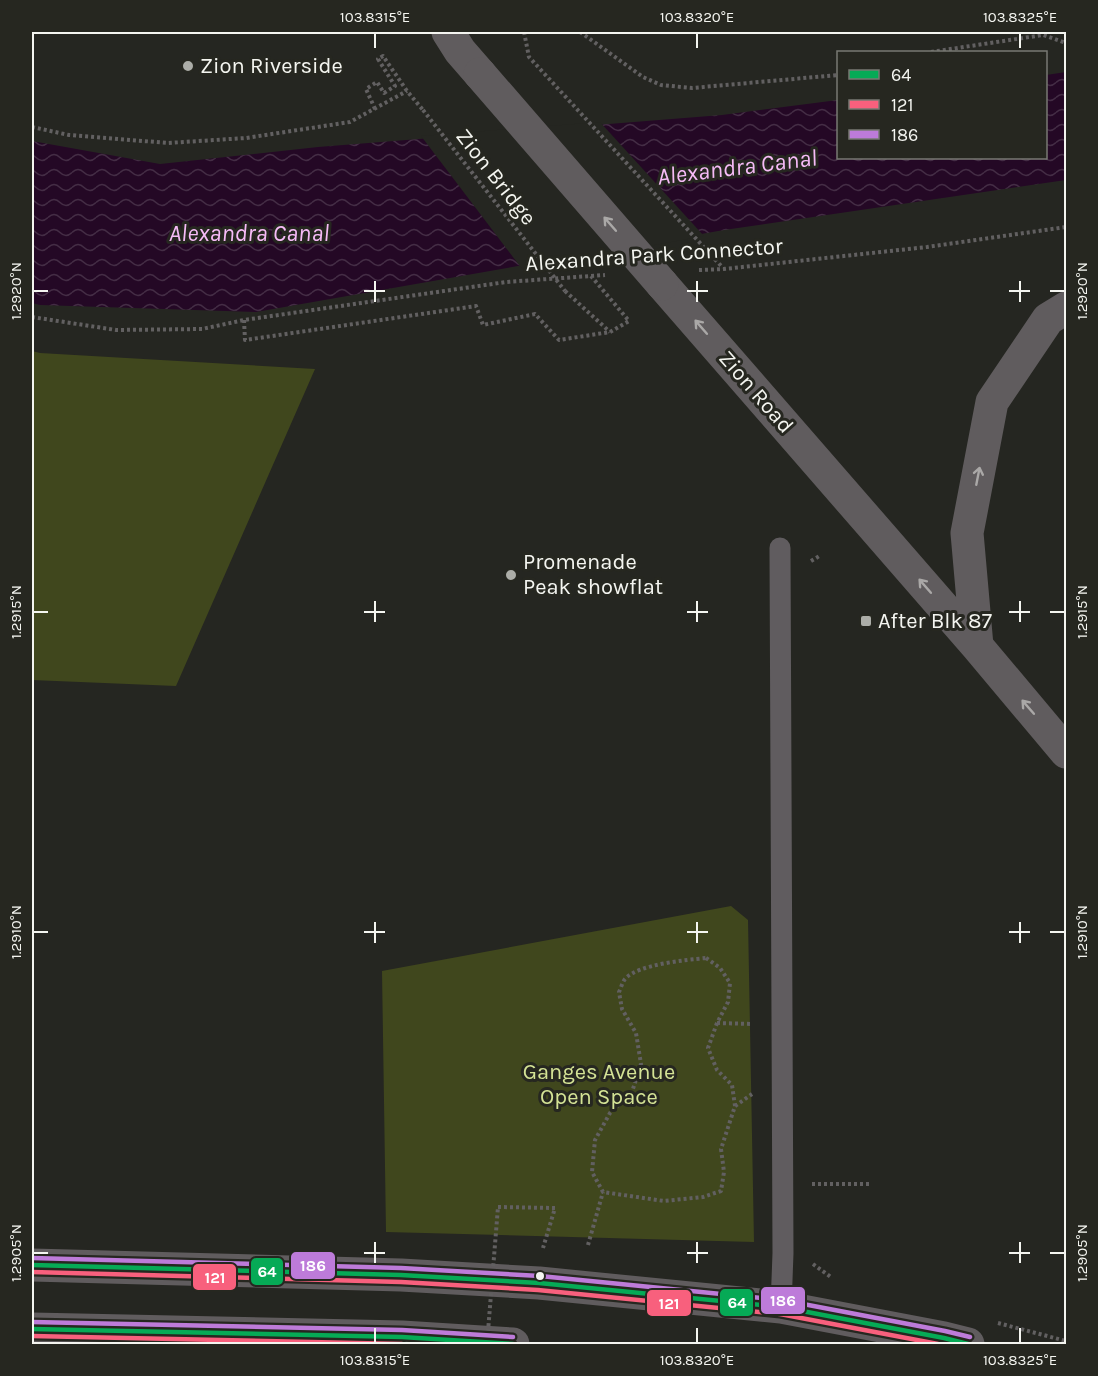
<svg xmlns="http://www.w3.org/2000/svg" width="1098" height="1376" font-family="Karla,sans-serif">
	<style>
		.green { fill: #40471d }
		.water { fill: url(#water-waves) }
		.pier { fill: #252621 }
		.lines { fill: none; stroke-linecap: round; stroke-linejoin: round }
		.path { stroke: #626061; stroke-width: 4; stroke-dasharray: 3 3; stroke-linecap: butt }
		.service { stroke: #605c5f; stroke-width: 21 }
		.primary { stroke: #605c5e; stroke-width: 33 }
		.path-bridge { stroke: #626061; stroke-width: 4; stroke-dasharray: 3 3; stroke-linecap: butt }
		.primary-bridge { stroke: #605c5e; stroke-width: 33 }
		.bus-1-casing { stroke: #262720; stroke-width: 9 }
		.bus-2-casing { stroke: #262720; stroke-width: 9 }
		.bus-3-casing { stroke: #262720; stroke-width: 9 }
		.bus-1 { stroke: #06aa56; stroke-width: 4.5 }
		.bus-2 { stroke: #f8607d; stroke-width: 4.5 }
		.bus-3 { stroke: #bd7bd9; stroke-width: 4.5 }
		.oneway { stroke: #aaa8a7 }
		.ticks { fill: none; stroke: #f4f5f0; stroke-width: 2 }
		.poi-dot { fill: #acada8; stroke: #262720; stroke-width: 2 }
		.bus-dot { fill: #f4f5f0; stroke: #262720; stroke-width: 2 }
		.labels { text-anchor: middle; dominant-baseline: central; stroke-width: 6; stroke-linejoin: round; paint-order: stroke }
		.poi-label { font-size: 22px; fill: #f4f5f0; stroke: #262720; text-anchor: start }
		.street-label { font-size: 22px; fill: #f4f5f0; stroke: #262720 }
		.park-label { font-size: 22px; fill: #d4e395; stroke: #262720 }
		.water-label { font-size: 24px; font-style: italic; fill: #f6bbf7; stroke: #262720 }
		.line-badge { stroke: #262720; stroke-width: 2 }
		.badge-label { font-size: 16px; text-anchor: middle; font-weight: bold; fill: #fff }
		.neatline { fill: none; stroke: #f4f5f0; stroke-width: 2 }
		.ticks-label { font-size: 15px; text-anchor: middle; fill: #f4f5f0 }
	</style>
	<defs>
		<pattern id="water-waves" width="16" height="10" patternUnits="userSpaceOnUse" patternTransform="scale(1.5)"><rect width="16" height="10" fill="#240825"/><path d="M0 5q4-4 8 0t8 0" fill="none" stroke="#442d45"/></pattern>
	</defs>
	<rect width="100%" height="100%" fill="#252621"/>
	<path class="green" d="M32,351l8,2 275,16 -139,317 -144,-6z
		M731,906l17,14 6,322 -368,-10 -4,-261z"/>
	<path class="water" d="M1066,72v108l-342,50 -468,82 -216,-7 -8,-2v-162l128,23 158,-17 404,-32 116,-15v58h208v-83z"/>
	<path class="pier" d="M600,122l104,114 -182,33 -101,-133z"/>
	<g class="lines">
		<path class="path" d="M524,32l5,25 194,211
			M580,32l63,45 18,8 31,3 146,-13
			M931,52l112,-17 23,8
			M375,109l-9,-20 11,-7 7,11 11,-7 -17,-27 5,-3 24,35 16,19
			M32,127l37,8 99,8 78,-5 104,-16 57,-31
			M699,270l25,-1 203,-22 139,-20
			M565,291l45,41
			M32,317l84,13 86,-1 42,-9 262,-38 99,-7
			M244,320l1,20 231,-34 7,19 52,-11 24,26 51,-8 19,-11 -38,-45
			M811,561l10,-6
			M706,958l14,10 10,15 -2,19 -11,21 -9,25 9,22 15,15 3,21 -14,43 3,23 -3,19 -18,6 -39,4 -61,-9 -11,-20 3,-32 15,-27 22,-21 9,-28 -5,-31 -14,-24 -3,-17c2,-4 3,-9 6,-13 13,-15 61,-19 81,-21z
			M717,1023l35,1
			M735,1106l17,-12
			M812,1184h59
			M498,1207l57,1 -12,40
			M588,1245l15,-53
			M813,1264l18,13
			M998,1323l68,18"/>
		<path class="service" d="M780,548l3,705 -2,54"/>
		<path class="primary" d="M448,32l12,19 20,23
			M662,284l315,362 89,106
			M977,646l-10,-113 25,-131 56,-83 18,-11
			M32,1265l369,10 138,8 242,24 163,31 24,6
			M32,1329l370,8 111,7"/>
		<path class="path-bridge" d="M423,110l142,181
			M487,1344l11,-137"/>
		<path class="primary-bridge" d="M480,74l182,210"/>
		<g class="bus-1-casing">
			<path id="bus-1" d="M32,1265l369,10 138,8 242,24 163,31 24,6
				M32,1329l370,8 111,7"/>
		</g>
		<g class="bus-2-casing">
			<path id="bus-2" d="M32,1272l369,10 137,8 242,24 158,30
				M32,1336l370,8"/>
		</g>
		<g class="bus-3-casing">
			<path id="bus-3" d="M32,1258l369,10 139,8 242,24 163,31 25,6
				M32,1322l370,8 111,7"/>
		</g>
		<use href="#bus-1" class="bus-1"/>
		<use href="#bus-2" class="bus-2"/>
		<use href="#bus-3" class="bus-3"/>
	</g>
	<defs><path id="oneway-shaft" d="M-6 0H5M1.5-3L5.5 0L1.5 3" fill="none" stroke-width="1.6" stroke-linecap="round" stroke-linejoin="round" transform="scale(1.5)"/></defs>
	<g class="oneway">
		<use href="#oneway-shaft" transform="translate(610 224) rotate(-131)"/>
		<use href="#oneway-shaft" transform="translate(701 327) rotate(-131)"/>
		<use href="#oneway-shaft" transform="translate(978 476) rotate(-79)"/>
		<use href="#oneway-shaft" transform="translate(925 586) rotate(-131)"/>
		<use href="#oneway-shaft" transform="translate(1028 707) rotate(-131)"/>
	</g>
	<path class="ticks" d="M375,33v15M697,33v15M1020,33v15M375,281v21M697,281v21M1020,281v21M33,291h15M364,291h21M687,291h21M1009,291h21M1050,291h15M375,601v21M697,601v21M1020,601v21M33,612h15M364,612h21M687,612h21M1009,612h21M1050,612h15M375,922v21M697,922v21M1020,922v21M33,932h15M364,932h21M687,932h21M1009,932h21M1050,932h15M375,1242v21M697,1242v21M1020,1242v21M33,1253h15M364,1253h21M687,1253h21M1009,1253h21M1050,1253h15M375,1328v15M697,1328v15M1020,1328v15"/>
	<g class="poi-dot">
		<circle cx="188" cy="66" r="6"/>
		<circle cx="511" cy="575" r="6"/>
		<rect x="860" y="615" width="12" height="12" rx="3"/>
	</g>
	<circle class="bus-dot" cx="540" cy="1276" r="5"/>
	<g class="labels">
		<g class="poi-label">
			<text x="200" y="66">Zion Riverside</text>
			<text x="523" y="562">Promenade<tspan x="523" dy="25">Peak showflat</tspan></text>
			<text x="878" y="621">After Blk 87</text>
		</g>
		<g class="street-label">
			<text transform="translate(496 177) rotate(52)">Zion Bridge</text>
			<text transform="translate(654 255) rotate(-4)">Alexandra Park Connector</text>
			<text transform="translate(756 392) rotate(49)">Zion Road</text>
		</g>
		<g class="park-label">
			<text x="599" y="1072">Ganges Avenue<tspan x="599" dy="25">Open Space</tspan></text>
		</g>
		<g class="water-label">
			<text transform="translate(737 167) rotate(-7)">Alexandra Canal</text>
			<text x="249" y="233">Alexandra Canal</text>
		</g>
	</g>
	<g class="line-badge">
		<rect x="290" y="1251" width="46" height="29" rx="6" fill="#bd7bd9"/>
		<rect x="250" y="1257" width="34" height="29" rx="6" fill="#06aa56"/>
		<rect x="192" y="1263" width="45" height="28" rx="6" fill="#f8607d"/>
		<rect x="760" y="1286" width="46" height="29" rx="6" fill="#bd7bd9"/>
		<rect x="719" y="1288" width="35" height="29" rx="6" fill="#06aa56"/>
		<rect x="646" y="1289" width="46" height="28" rx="6" fill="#f8607d"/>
	</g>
	<g class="badge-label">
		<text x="313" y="1271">186</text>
		<text x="267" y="1277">64</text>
		<text x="215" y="1283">121</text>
		<text x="783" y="1306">186</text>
		<text x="737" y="1308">64</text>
		<text x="669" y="1309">121</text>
	</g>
	<rect width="1098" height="1376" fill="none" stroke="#262720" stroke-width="66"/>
	<rect x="837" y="51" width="210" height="108" fill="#262720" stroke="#787973" stroke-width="1.5"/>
	<rect x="849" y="70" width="30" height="9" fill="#06aa56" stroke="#787973" stroke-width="1.5"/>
	<text x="891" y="81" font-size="18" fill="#f4f5f0">64</text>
	<rect x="849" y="100" width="30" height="9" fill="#f8607d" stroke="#787973" stroke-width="1.5"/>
	<text x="891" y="111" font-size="18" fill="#f4f5f0">121</text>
	<rect x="849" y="130" width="30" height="9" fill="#bd7bd9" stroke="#787973" stroke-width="1.5"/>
	<text x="891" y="141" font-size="18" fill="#f4f5f0">186</text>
	<rect x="33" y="33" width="1032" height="1310" class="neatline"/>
	<g class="ticks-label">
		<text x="375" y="22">103.8315°E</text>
		<text x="697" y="22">103.8320°E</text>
		<text x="1020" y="22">103.8325°E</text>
		<text transform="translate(16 291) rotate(-90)" y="5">1.2920°N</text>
		<text transform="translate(1082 291) rotate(-90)" y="5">1.2920°N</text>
		<text transform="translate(16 612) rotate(-90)" y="5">1.2915°N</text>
		<text transform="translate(1082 612) rotate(-90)" y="5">1.2915°N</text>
		<text transform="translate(16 932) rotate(-90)" y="5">1.2910°N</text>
		<text transform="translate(1082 932) rotate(-90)" y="5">1.2910°N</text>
		<text transform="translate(16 1253) rotate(-90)" y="5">1.2905°N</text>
		<text transform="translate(1082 1253) rotate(-90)" y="5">1.2905°N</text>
		<text x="375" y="1365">103.8315°E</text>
		<text x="697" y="1365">103.8320°E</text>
		<text x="1020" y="1365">103.8325°E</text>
	</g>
</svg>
